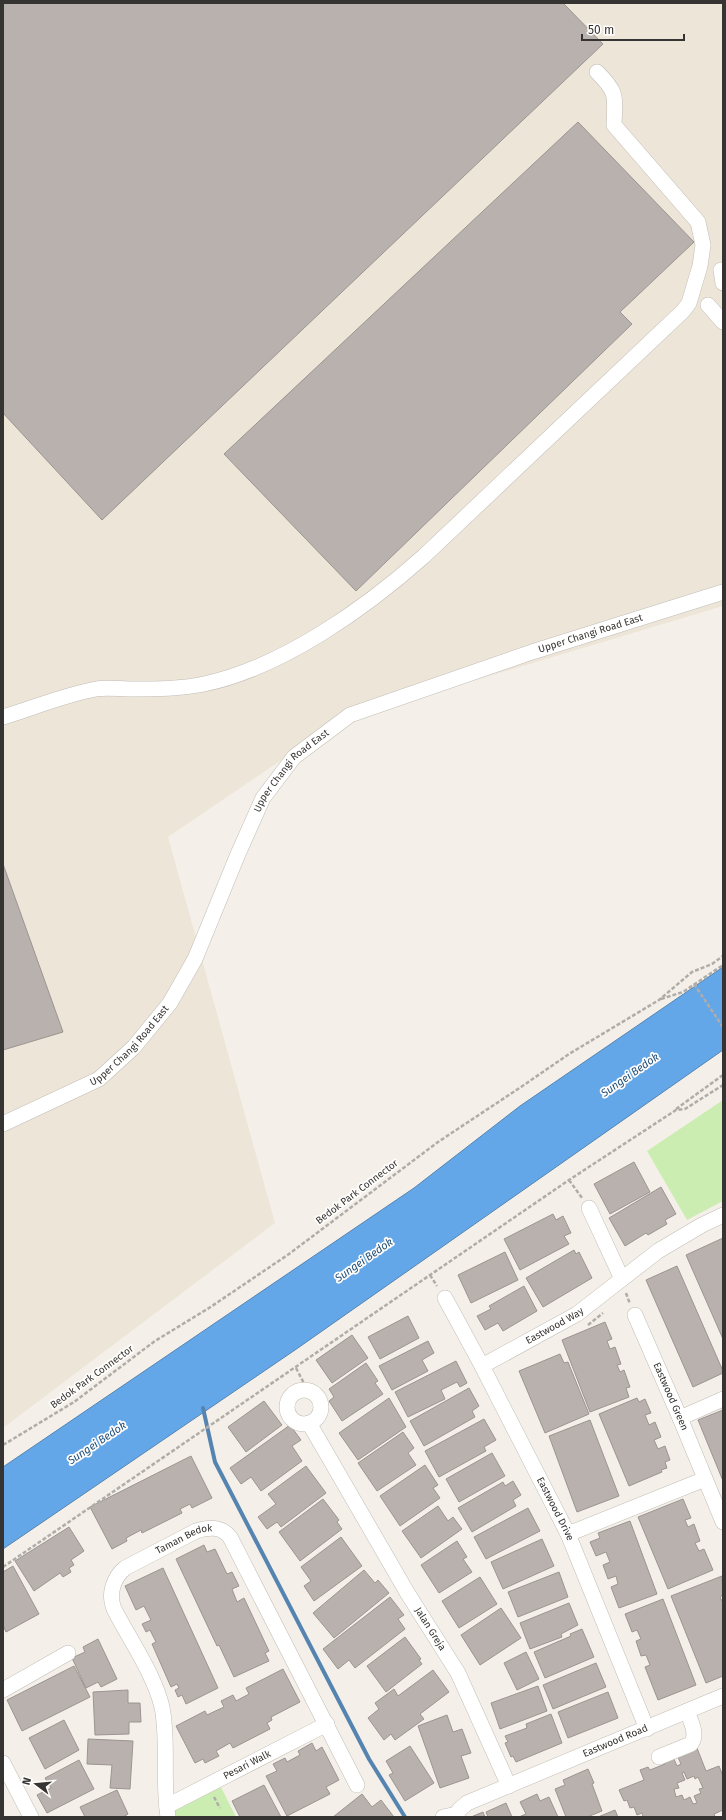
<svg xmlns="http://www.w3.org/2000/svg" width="726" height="1820" font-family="'Fira Sans',sans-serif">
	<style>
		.built { fill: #ede5d8 }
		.green { fill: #ccedb1 }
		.water { fill: #64a7e8; stroke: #5684b1 }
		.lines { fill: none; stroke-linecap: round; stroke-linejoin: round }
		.stream { stroke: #5684b1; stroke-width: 4 }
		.building { fill: #b9b1ad; stroke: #9b9490; fill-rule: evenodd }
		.minor-casing { stroke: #c1bdb6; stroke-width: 16 }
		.path { stroke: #b0ada8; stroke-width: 2.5; stroke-dasharray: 4 2; stroke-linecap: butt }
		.minor { stroke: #fff; stroke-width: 15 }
		.labels { text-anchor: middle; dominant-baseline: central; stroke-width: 3.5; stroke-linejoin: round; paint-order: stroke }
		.street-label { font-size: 10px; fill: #363432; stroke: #fffefc }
		.water-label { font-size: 11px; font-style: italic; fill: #20507b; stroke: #fffefc }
	</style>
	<rect width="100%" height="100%" fill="#f4f0e9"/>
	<path class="built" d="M3,3h720v603l-384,115 -171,116 107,386 -272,205z"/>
	<path class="green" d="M723,1100v101l-36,19 -40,-69z
		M219,1783l17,34h-64l-1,-9z"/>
	<path class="water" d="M723,967v83l-428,300 -292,199v-82l411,-279 106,-82z"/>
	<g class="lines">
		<path class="stream" d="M203,1408l12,54 154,297 36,58"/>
	</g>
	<path class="building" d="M3,3h560l40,41 -501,476 -99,-107z
		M578,122l116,120 -74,70 12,12 -276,267 -132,-137z
		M3,864l60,168 -60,18z
		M634,1162l16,30 -40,22 -16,-30z
		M661,1187l15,27 -11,6 2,4 -19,11 -2,-2 -21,13 -16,-28z
		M553,1214l3,6 7,-4 8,17 -7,3 5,8 -49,26 -16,-31z
		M723,1238v101l-37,-84z
		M574,1250l2,4 3,-2 13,26 -49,29 -17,-29z
		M505,1252l13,28 -47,23 -13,-28z
		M677,1266l46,105v2l-30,14 -47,-107z
		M524,1286l13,25 -34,20 -5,-8 -13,7 -8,-14 14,-7 -2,-3z
		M408,1316l11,22 -39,21 -12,-22z
		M605,1322l7,17 -5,2 3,8 5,-2 6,17 -4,1 3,7 4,-2 6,17 -4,1 3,9 -39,15 -28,-72z
		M352,1335l16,23 -36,25 -16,-23z
		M428,1341l6,12 -12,7 6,11 -36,19 -13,-24z
		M560,1354l4,9 4,-1 21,52 -44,19 -26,-62z
		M456,1361l11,22 -7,4 -3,-5 -16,8 4,9 -37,18 -13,-25z
		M366,1363l12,18 -3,2 8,11 -41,27 -13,-20 5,-4 -5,-8z
		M469,1388l10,18 -7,5 3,6 -51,29 -14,-25z
		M389,1398l17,29 -48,33 -19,-27z
		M637,1398l2,4 6,-3 6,14 -6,2 4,10 6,-3 6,15 -7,3 4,9 7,-3 5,14 -5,2 2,6 -6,2 1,2 -33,14 -30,-72z
		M264,1401l18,24 -36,27 -18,-25z
		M723,1410v71l-25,-61z
		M484,1419l12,21 -12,7 2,4 -47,26 -14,-26z
		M590,1420l29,76 -42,16 -28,-76z
		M290,1425l11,15 -9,6 10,15 -41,30 -10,-14 -10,7 -11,-16z
		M403,1432l11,16 -6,5 8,12 -39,26 -19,-28z
		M492,1453l13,23 -46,26 -13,-23z
		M191,1456l21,42 -20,10 -2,-4 -10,5 2,4 -40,20 -1,-3 -15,8 1,3 -15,8 -22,-42z
		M425,1465l13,20 -5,3 7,10 -40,28 -20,-30z
		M306,1466l20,27 -45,34 -4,-5 -10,7 -9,-12 18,-13 -8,-10z
		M513,1481l8,14 -8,5 3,6 -44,26 -14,-24 45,-26 2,4z
		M323,1499l16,21 -2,2 5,7 -42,32 -21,-29z
		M683,1499l8,19 -6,2 3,7 6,-3 6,17 -5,2 4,8 5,-2 9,21 -45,19 -30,-72z
		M438,1506l10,15 5,-4 9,12 -41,29 -19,-27z
		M528,1508l12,23 -54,28 -12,-22z
		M630,1521l27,73 -38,14 -8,-21 7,-3 -2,-8 -8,3 -5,-14 7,-3 -4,-10 -10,4 -6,-14 10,-4 -2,-5z
		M69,1527l15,24 -13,9 3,5 -5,3 2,4 -8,5 -3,-4 -26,18 -19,-30z
		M341,1537l21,29 -48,35 -10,-15 7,-5 -10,-14z
		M542,1539l12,27 -51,23 -12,-27z
		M457,1541l10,16 -4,2 9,13 -33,21 -18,-28z
		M204,1545l3,7 8,-3 12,25 5,-2 7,14 -7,3 5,13 7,-4 25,53 -4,2 4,8 -35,16 -15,-32 -2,1 -41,-87z
		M13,1566l26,48 -33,18 -3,-7v-53z
		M163,1568l55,120 -32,16 -4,-9 -4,2 -3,-7 4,-2 -2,-4 -6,3 -19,-43 4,-2 -6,-12 -4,2 -4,-8 9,-4 -7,-14 -8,4 -11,-24z
		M364,1570l11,13 3,-3 11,13 -55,45 -21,-25z
		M559,1572l9,25 -50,20 -10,-25z
		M722,1576l1,19 -3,2 3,6v73l-17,7 -35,-87z
		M480,1577l17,27 -38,24 -17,-27z
		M390,1597l14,18 -6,4 7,10 -50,39 -6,-8 -11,9 -15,-20z
		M663,1599l33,86 -38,15 -13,-33 5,-2 -4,-10 -5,1 -5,-15 5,-2 -4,-9 -5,2 -7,-18z
		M569,1603l9,22 -17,9 1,3 -32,12 -10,-26z
		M501,1608l20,30 -41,27 -19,-30z
		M582,1629l12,28 -49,21 -11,-26 37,-16 -1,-2z
		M405,1637l16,22 -2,1 3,4 -36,28 -19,-26z
		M98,1639l19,40 -16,8 -3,-5 -12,6 -14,-30 13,-6 -2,-5z
		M526,1652l13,27 -22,11 -13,-27z
		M596,1663l10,24 -53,22 -10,-24z
		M74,1666l16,31 -68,34 -15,-31z
		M283,1669l17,33 -29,15 1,3 -5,3 3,6 -37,19 -3,-5 -14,8 3,5 -14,7 -2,-4 -8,4 -19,-37 29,-15 2,4 17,-8 -3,-6 12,-6 3,6 13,-7 -3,-6z
		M433,1670l16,22 -29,22 4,5 -29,21 -4,-6 -7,6 -16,-22 11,-9 -4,-6 19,-14 4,7z
		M538,1686l9,25 -47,18 -9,-26z
		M128,1690v13h12l1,19h-12v12l-34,1 -2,-43z
		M608,1692l10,26 -50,20 -10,-26z
		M551,1714l11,29 -46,19 -3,-6 -2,1 -6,-14 3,-1 -3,-6 22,-8 -1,-4z
		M447,1715l6,17 9,-3 9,24 -10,3 8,22 -29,10 -22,-62z
		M64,1720l15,30 -34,19 -16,-31z
		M88,1739l45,2 -3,48 -20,-1 2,-23 -25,-1z
		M312,1743l4,8 6,-4 17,33 -13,7 4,7 -43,22 -21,-40 11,-5 -4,-7 12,-6 2,4 13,-7 -2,-4z
		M410,1746l24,37 -29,18 -16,-26 4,-2 -7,-12z
		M697,1748l9,23 13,-5 4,10v34l-9,4 1,3h-72l-1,-4 -5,2 -3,-8 -4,1 -3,-8 -3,1 -5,-11 25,-10 -4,-10 8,-3 2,3 15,-6 -1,-4 9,-3 4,9 4,-2 -4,-9zM684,1772l3,7 7,-3 1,3 3,-2 5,11 -4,1 2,4 -7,3 3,7 -4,1 -3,-7 -6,3 -2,-5 -6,2 -2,-8 5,-1 -2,-5 8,-3 -3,-7z
		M79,1760l15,29 -47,24 -10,-18 14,-7 -6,-10z
		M588,1769l6,14 -2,1 10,27 -15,6h-21l-11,-28 10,-4 -2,-5z
		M264,1785l17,32h-41l-8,-16z
		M117,1790l11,24 -5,3h-38l-5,-10z
		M362,1794l10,13 9,-7 13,17h-61z
		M537,1794l3,7 9,-4 9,20h-39l7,-3 -6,-12z
		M506,1803l6,14h-24l-2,-5z
		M615,1810l3,7h-20z
		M483,1812l2,5h-14z"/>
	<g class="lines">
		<g class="minor-casing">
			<g id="minor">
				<path d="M721,270l2,13"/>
				<path d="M708,305l15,17"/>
				<path d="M3,717c30,-9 61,-22 93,-28 11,-2 24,0 36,0 24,0 48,0 72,-5 77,-16 162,-76 220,-128l259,-245 6,-8 11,-37 3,-21 -5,-23 -84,-97c1,-29 4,-32 -17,-53"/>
				<path id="s1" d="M3,1124l96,-45 35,-32 36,-44 25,-44 43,-105 25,-56 31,-41 56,-42 182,-63 191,-60"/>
				<path d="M589,1208l33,71"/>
				<path id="s2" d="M445,1298l37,68 86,168 79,195"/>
				<path id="s3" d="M635,1315l45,103 43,104"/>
				<path id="s4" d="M482,1366l95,-52 81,-63 44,-26 21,-10"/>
				<circle cx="304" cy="1407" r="17"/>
				<path d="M680,1418l43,-19"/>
				<path id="s5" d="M309,1423l99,171 50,79 51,113"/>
				<path d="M568,1534l137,-55"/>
				<path d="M3,1690l65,-37"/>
				<path d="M659,1757l32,-13c7,-10 0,-22 -4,-33"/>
				<path d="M3,1763l28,54"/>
				<path id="s6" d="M167,1806l160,-82"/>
				<path id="s7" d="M168,1817c-6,-36 1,-74 -6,-110 -8,-33 -32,-67 -48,-98 -6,-14 -1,-31 11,-41l71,-37c13,-4 25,-5 34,6l127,248"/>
				<path d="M443,1817l14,-3"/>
				<path id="s8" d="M456,1817l3,-7 8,-7 256,-107"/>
			</g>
		</g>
		<path class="path" d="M694,984l29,43
			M661,999l22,-7 40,-27
			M676,1109l47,-34
			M569,1180l13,18
			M430,1275l7,11
			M626,1293l4,11
			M588,1325l15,-12
			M296,1368l12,23
			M3,1445l71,-43 81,-61 54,-33 80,-54 149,-112 83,-55 48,-33 90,-54 33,-28 20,-8 11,-8
			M3,1567l566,-387 107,-70 9,-1 38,-24
			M214,1797l6,11"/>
		<use href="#minor" class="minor"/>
	</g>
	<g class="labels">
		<g class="street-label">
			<text stroke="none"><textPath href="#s1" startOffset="811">Upper Changi Road East</textPath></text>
			<text stroke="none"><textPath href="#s1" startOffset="475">Upper Changi Road East</textPath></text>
			<text stroke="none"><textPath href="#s1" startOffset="151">Upper Changi Road East</textPath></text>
			<text transform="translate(357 1192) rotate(-37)">Bedok Park Connector</text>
			<text stroke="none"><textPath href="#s4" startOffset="83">Eastwood Way</textPath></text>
			<text transform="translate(92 1377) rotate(-36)">Bedok Park Connector</text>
			<text stroke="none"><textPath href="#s3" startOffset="89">Eastwood Green</textPath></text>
			<text stroke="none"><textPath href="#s2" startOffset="238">Eastwood Drive</textPath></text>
			<text stroke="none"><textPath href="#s7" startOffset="331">Taman Bedok</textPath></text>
			<text stroke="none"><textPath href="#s5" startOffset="239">Jalan Greja</textPath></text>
			<text stroke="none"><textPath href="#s8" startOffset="179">Eastwood Road</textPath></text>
			<text stroke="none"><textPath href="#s6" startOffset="90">Pesari Walk</textPath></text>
		</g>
		<g class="water-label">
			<text transform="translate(630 1075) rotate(-35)">Sungei Bedok</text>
			<text transform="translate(364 1260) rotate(-35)">Sungei Bedok</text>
			<text transform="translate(97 1443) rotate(-34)">Sungei Bedok</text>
		</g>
	</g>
	<rect width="726" height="1820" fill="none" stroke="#363432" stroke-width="8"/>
	<g transform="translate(36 1784) rotate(286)" stroke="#fffefc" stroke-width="3" paint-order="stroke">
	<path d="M0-3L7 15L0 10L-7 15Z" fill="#363432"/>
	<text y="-6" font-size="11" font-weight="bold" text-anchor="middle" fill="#363432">N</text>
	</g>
	<path d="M582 34v6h102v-6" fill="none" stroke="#363432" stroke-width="2"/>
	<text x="588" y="34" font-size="12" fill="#363432" stroke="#fffefc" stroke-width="3" paint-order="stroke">50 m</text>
</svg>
